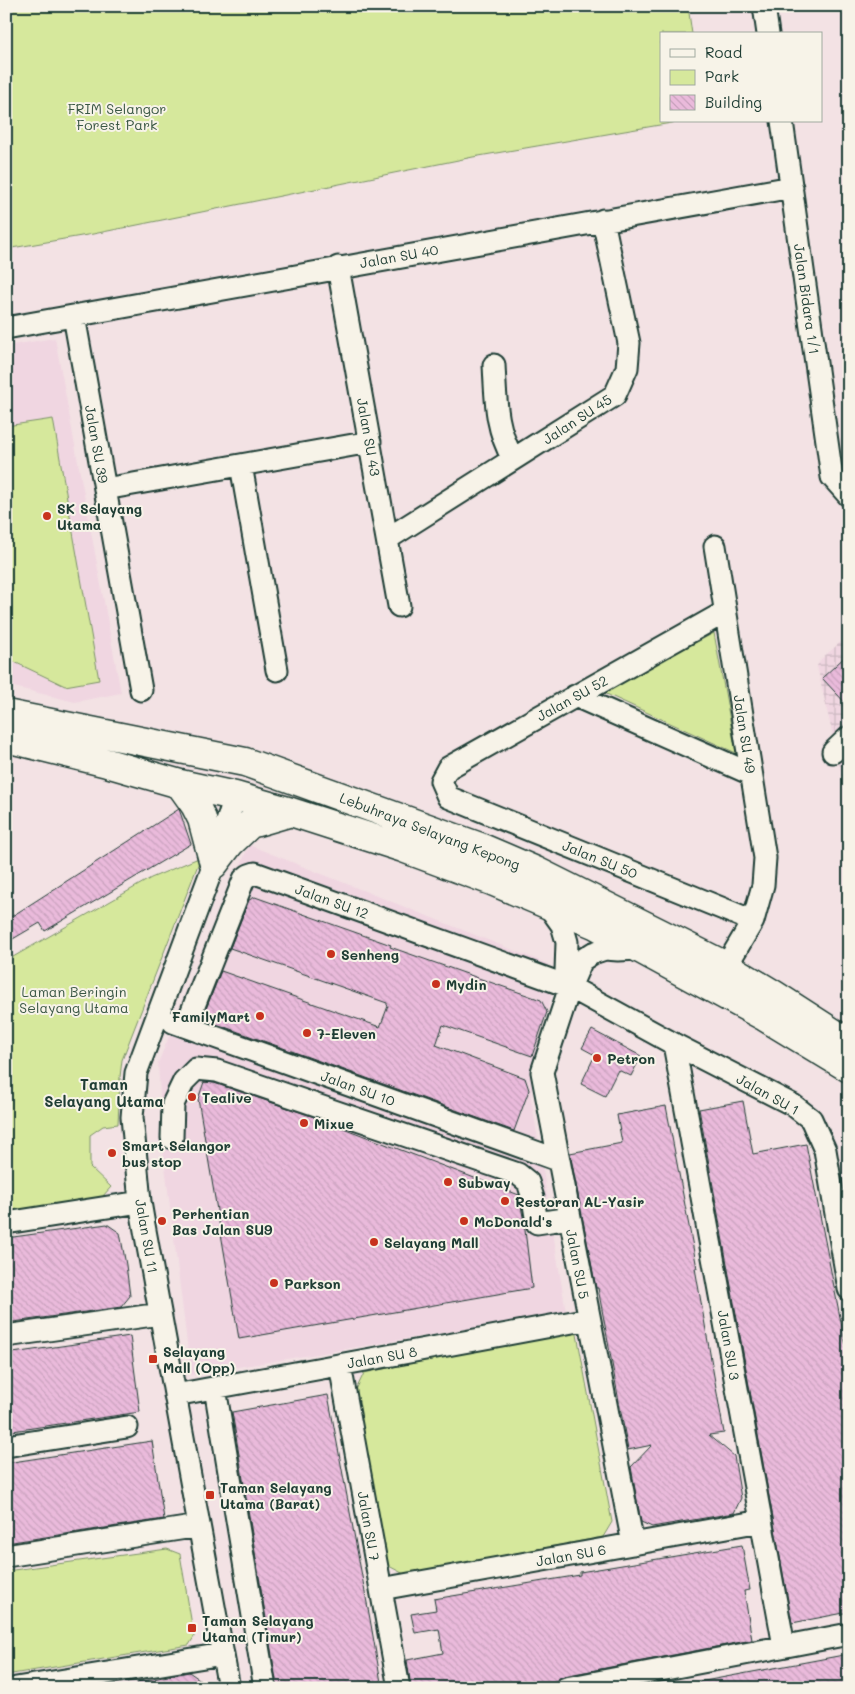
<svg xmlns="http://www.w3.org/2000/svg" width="855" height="1694" font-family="Mali,sans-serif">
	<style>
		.built { fill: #f0d6e1 }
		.industrial { fill: url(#industrial-grid) }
		.park { fill: #d6e89c; stroke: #7a9268 }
		.building { fill: url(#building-back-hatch); stroke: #1f3d34 }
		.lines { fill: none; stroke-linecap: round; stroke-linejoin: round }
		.minor-casing { stroke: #1f3d34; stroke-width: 25 }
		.major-casing { stroke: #1f3d34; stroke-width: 31 }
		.minor { stroke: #f7f3e8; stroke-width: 21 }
		.major { stroke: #f7f3e8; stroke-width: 28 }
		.poi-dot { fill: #c8321e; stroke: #f7f3e8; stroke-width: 2 }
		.labels { text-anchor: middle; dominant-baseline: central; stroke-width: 4; stroke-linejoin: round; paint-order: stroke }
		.park-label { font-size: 14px; fill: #3a5744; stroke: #f7f3e8 }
		.street-label { font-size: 14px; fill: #1f3d34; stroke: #f7f3e8 }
		.poi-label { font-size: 14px; font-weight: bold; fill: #1f3d34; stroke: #f7f3e8; text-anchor: start }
		.neighbourhood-label { font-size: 15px; font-weight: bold; fill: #1f3d34; stroke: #f7f3e8 }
	</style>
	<defs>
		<pattern id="industrial-grid" width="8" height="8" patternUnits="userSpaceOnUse" patternTransform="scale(1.25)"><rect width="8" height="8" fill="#f0d6e1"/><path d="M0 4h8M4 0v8" fill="none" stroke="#cdb9c2"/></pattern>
		<pattern id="building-back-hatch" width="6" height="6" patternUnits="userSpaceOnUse" patternTransform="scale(1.25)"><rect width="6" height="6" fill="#eabadb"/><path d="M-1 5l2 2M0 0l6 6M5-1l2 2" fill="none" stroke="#c8a1bd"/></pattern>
	</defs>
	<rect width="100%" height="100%" fill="#f3e2e4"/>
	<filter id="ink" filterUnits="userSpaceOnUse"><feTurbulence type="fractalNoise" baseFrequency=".02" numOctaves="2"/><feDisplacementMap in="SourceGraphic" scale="10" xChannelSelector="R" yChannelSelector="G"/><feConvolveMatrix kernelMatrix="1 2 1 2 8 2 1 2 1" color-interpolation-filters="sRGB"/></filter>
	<g filter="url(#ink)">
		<path class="built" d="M55,338l66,355 -46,9 -69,-17v-339z
			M249,845l299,119 4,29 -17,62 -4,42 35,215 -375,63 -27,-217 -6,-95z"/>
		<path class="industrial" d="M849,635v155l-7,-14 -25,-110 4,-7z"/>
		<path class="park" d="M6,6h682l4,28h-31v87h22l-210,36 -380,77 -87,15z
			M53,419l46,261 -34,6 -59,-28v-232z
			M714,633l22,120 -134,-61z
			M201,857l-79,203 -2,17 -2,47 -15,2 -13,9v32l21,20 -9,10 -96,16v-252l145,-83z
			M576,1329l36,193 -9,15 -199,37 -19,-10 -31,-170 10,-21z
			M167,1549l13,5 14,83 -5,8 -183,30v-104z"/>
		<path class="building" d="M849,653v54l-27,-29z
			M179,809l12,35 -146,87 -5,-8 -34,20v-23z
			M255,897l136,48 -1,2 151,53 6,12 -15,44 -89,-31 -7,20 89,33 4,12 -15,41 -306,-110 -4,-7 17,-43 159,56 8,-21 -1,-1v-2l-157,-55 19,-48z
			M592,1030l49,26 -10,20 -13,-6 -13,26 -24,-12 14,-29 -13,-7z
			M204,1082l10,1 103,35 202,77 5,27 8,66 -293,51 -41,-240z
			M743,1101l10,53 53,-10 43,219v249l-57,11 -93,-514z
			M666,1106l31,162h-2l29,165 -15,2 25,21 7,42 -7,15 -82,14 -11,-5 -10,-55 21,-22 -24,5 -30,-162h-2l-26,-135 52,-10 -5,-28z
			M107,1224l13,9 6,32 4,31 -9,11 -115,16v-85z
			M130,1336l10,76 -134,20v-78z
			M328,1395l42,224 12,69h-104l-1,-2 -45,-274z
			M152,1441l12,78 -158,24v-80z
			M742,1545l8,45 -6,1 8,49 -188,36 -8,5 -40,7h-105l-4,-28 36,-7 -4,-24 -24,4 -4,-19 25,-4 -2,-11 146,-24v-3z
			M849,1654v34h-149l-1,-6z
			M189,1672l23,16h-74l-1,-6z"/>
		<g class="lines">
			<g class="minor-casing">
				<path id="minor" d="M764,6l4,28
					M782,121l50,356
					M338,267l61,339
					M74,316l67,374
					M6,328l786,-141
					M494,365c2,35 1,62 19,94
					M241,465l36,205
					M832,477l17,19
					M105,489l265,-47
					M387,539l228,-144 12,-27 2,-25 -26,-123
					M715,546l50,312 -2,27 -10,36 -34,57
					M725,612l-277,156 -7,13 7,16 305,124
					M575,696l176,78
					M833,752l16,-15
					M547,904l15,21 5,17 -1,29 4,15
					M173,1022l385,138
					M186,1026l58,-147 5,-4 6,-2 315,114 104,57 119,61 18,14 14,31 24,139
					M674,1044l110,602
					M172,1138l1,-34 11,-23 12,-12 21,2 301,103 10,8 5,16 4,25 33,-5
					M6,1223l134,-21
					M6,1336l154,-22
					M340,1365l59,323
					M215,1388l50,300
					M175,1395l414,-76
					M6,1446l121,-19
					M633,1544l-91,-472 28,-85 12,-27 11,-7 12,-4 13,1 22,-1
					M6,1556l193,-30
					M381,1589l380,-68
					M16,1688l207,-34
					M229,1688l-85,-463 -4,-23 -8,-85 4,-44 78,-209 21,-68
					M566,1688l283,-54"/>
			</g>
			<g class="major-casing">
				<path id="major" d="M6,714l239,48 235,85 56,24 190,95 47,28 76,49
					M6,738l101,25 73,21 55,12 56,16 112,36 89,33 102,43 46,25 125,68 84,51
					M180,784l15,21 7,14 12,45
					M214,864l16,-21 20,-19 41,-12"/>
			</g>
			<use href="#minor" class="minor"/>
			<use href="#major" class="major"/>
		</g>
	</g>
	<g class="poi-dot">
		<circle cx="47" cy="516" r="5"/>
		<circle cx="331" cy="954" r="5"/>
		<circle cx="436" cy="984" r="5"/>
		<circle cx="260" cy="1016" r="5"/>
		<circle cx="307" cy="1033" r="5"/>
		<circle cx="597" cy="1058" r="5"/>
		<circle cx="192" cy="1097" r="5"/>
		<circle cx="304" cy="1123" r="5"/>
		<circle cx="112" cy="1153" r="5"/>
		<circle cx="448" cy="1182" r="5"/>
		<circle cx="505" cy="1201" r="5"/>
		<circle cx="162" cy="1221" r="5"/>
		<circle cx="464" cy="1221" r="5"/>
		<circle cx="374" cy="1242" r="5"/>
		<circle cx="274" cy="1283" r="5"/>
		<rect x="148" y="1354" width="10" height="10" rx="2.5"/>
		<rect x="205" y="1490" width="10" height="10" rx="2.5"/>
		<rect x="187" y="1623" width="10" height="10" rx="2.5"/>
	</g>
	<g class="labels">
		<g class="park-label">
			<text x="117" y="108">FRIM Selangor<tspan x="117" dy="16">Forest Park</tspan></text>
			<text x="74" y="991">Laman Beringin<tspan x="74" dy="16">Selayang Utama</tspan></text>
		</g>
		<g class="street-label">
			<text transform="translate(399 256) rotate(-10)">Jalan SU 40</text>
			<text transform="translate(807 299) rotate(82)">Jalan Bidara 1/1</text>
			<text transform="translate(577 419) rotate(-33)">Jalan SU 45</text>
			<text transform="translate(369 437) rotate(80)">Jalan SU 43</text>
			<text transform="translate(97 444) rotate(80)">Jalan SU 39</text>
			<text transform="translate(572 698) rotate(-29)">Jalan SU 52</text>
			<text transform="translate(745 734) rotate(81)">Jalan SU 49</text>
			<text transform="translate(430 831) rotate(21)">Lebuhraya Selayang Kepong</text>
			<text transform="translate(600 859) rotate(22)">Jalan SU 50</text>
			<text transform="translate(332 901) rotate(20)">Jalan SU 12</text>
			<text transform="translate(358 1088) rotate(20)">Jalan SU 10</text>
			<text transform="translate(768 1094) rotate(29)">Jalan SU 1</text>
			<text transform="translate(147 1236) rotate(80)">Jalan SU 11</text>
			<text transform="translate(578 1264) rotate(79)">Jalan SU 5</text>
			<text transform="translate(729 1345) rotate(80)">Jalan SU 3</text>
			<text transform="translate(382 1357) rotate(-10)">Jalan SU 8</text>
			<text transform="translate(369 1526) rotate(80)">Jalan SU 7</text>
			<text transform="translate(571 1555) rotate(-10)">Jalan SU 6</text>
		</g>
		<g class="poi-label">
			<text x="57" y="508">SK Selayang<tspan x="57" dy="16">Utama</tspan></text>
			<text x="341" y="954">Senheng</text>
			<text x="446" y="984">Mydin</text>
			<text x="250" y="1016" text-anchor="end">FamilyMart</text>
			<text x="317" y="1033">7-Eleven</text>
			<text x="607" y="1058">Petron</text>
			<text x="202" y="1097">Tealive</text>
			<text x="314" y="1123">Mixue</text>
			<text x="122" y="1145">Smart Selangor<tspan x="122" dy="16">bus stop</tspan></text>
			<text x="458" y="1182">Subway</text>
			<text x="515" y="1201">Restoran AL-Yasir</text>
			<text x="172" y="1213">Perhentian<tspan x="172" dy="16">Bas Jalan SU9</tspan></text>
			<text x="474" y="1221">McDonald's</text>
			<text x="384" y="1242">Selayang Mall</text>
			<text x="284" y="1283">Parkson</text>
			<text x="163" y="1351">Selayang<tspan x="163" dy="16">Mall (Opp)</tspan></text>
			<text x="220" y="1487">Taman Selayang<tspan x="220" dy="16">Utama (Barat)</tspan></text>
			<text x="202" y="1620">Taman Selayang<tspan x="202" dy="16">Utama (Timur)</tspan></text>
		</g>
		<g class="neighbourhood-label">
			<text x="104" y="1084">Taman<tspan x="104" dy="17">Selayang Utama</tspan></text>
		</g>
	</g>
	<rect width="855" height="1694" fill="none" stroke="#f7f3e8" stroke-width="25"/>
	<rect x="12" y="12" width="830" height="1669" fill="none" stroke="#1f3d34" stroke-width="2" filter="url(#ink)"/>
	<rect x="660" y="32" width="162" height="90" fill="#f7f3e8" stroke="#a1aaa0"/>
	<rect x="670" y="49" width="25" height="8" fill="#f7f3e8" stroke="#a1aaa0"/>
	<text x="705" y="58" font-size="15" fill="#1f3d34">Road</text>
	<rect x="670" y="70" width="25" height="15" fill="#d6e89c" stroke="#a1aaa0"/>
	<text x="705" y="82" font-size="15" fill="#1f3d34">Park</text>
	<rect x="670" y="95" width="25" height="15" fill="url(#building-back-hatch)" stroke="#a1aaa0"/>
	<text x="705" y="108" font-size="15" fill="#1f3d34">Building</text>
</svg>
